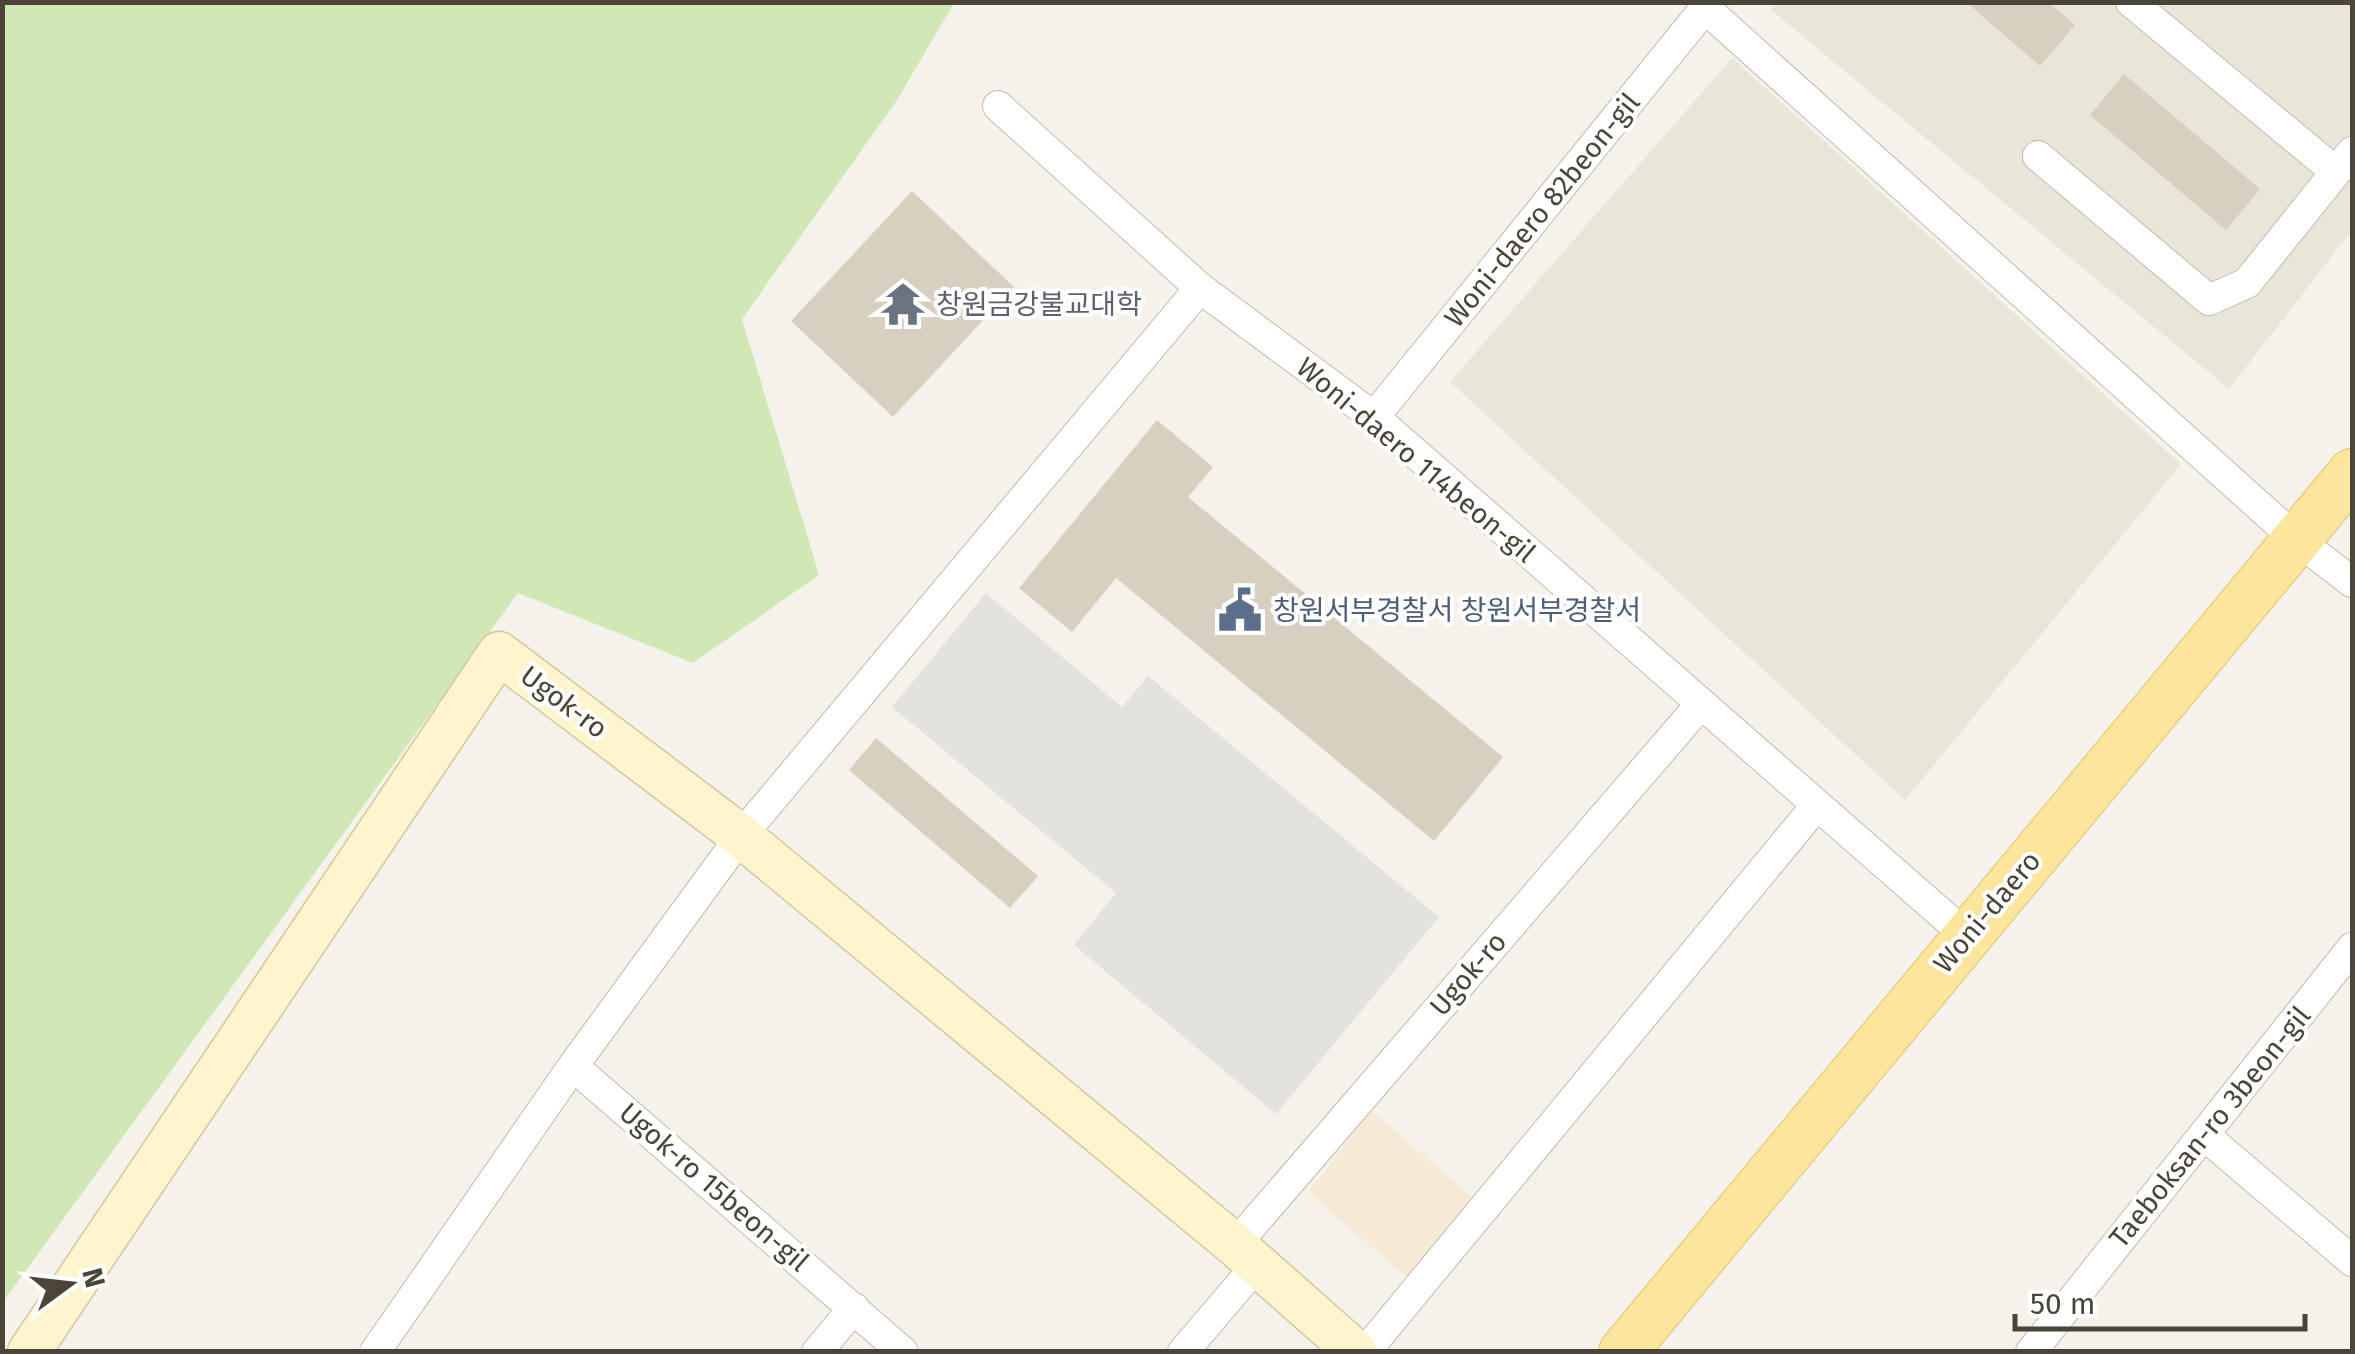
<svg xmlns="http://www.w3.org/2000/svg" width="2355" height="1354" font-family="'Fira Sans','Noto Sans KR',sans-serif">
	<style>
		.residential { fill: #e9e5d9 }
		.commercial { fill: #f6ead7 }
		.green { fill: #cfe8b5 }
		.parking { fill: #e4e2df }
		.building { fill: #d7cfc0 }
		.lines { fill: none; stroke-linecap: round; stroke-linejoin: round }
		.street-casing { stroke: #c1bbad; stroke-width: 32 }
		.secondary-casing { stroke: #d4c89b; stroke-width: 45 }
		.primary-casing { stroke: #e3c36c; stroke-width: 50 }
		.street { stroke: #fff; stroke-width: 30 }
		.secondary { stroke: #fef4cd; stroke-width: 42 }
		.primary { stroke: #fce59d; stroke-width: 48 }
		.labels { text-anchor: middle; dominant-baseline: central; stroke-width: 8; stroke-linejoin: round; paint-order: stroke }
		.street-label { font-size: 28px; fill: #4a4439; stroke: #fff }
		.worship-label { font-size: 28px; fill: #5b616d; stroke: #fff; text-anchor: start }
		.service-label { font-size: 28px; fill: #4e5e75; stroke: #fff; text-anchor: start }
	</style>
	<rect width="100%" height="100%" fill="#f5f2eb"/>
	<path class="residential" d="M1777,2l575,1v227l-123,159 -458,-379z
		M1732,58l449,406 -276,336 -455,-418z"/>
	<path class="commercial" d="M1372,1111l102,88 -63,82 -103,-89z"/>
	<path class="green" d="M3,3h951l-57,97 -155,219 77,256 -126,88 -175,-70 -515,709z"/>
	<path class="parking" d="M986,593l136,114 26,-31 291,241 -163,197 -202,-169 42,-52 -224,-186z"/>
	<path class="building" d="M1966,2h82l27,23 -35,41z
		M2124,74l136,115 -34,41 -136,-115z
		M912,191l102,96 -121,130 -102,-96z
		M1157,420l56,47 -25,30 315,260 -69,84 -318,-263 -44,54 -53,-44z
		M876,738l162,138 -28,32 -161,-138z"/>
	<g class="lines">
		<g class="street-casing">
			<path id="street" d="M2131,2l205,170
				M1705,8l591,531 56,43
				M998,106l202,182 174,129 593,519
				M2038,156l171,144 38,-17 105,-131
				M1374,417l336,-415
				M573,1066l330,286
				M2204,1135l148,126
				M1235,1245l466,-541
				M375,1352l198,-286 168,-230 459,-548
				M817,1352l37,-44
				M1183,1352l74,-87
				M1365,1352l451,-546
				M2031,1352l321,-404"/>
		</g>
		<g class="secondary-casing">
			<path id="secondary" d="M29,1352l470,-699 242,183 494,409 121,107"/>
		</g>
		<g class="primary-casing">
			<path id="primary" d="M1623,1352l729,-879"/>
		</g>
		<use href="#street" class="street"/>
		<use href="#secondary" class="secondary"/>
		<use href="#primary" class="primary"/>
	</g>
	<defs>
		<g id="temple-bare" transform="scale(3.45)"><path d="M0-6L5-2H3V0L6.5 2.5H4V6H1.5V3h-3V6H-4V2.5H-6.5L-3 0V-2H-5Z" fill="#6b7280" stroke="#fff" stroke-width="2.5" paint-order="stroke"/></g>
		<g id="civic-bare" transform="scale(3.45)"><path d="M-.6-6.5H3V-4.5H.6V-3L4-1V1h2V6H-6V1h2V-1L-.6-3ZM-1.2 2.5V6h2.4V2.5Z" fill="#5c6f8a" stroke="#fff" stroke-width="2.5" paint-order="stroke"/></g>
	</defs>
	<g fill-rule="evenodd">
		<use href="#temple-bare" x="903" y="304"/>
		<use href="#civic-bare" x="1240" y="610"/>
	</g>
	<g class="labels">
		<g class="street-label">
			<text transform="translate(1542 210) rotate(-51)">Woni-daero 82beon-gil</text>
			<text transform="translate(1416 460) rotate(40)">Woni-daero 114beon-gil</text>
			<text transform="translate(564 702) rotate(37)">Ugok-ro</text>
			<text transform="translate(1987 912) rotate(-50)">Woni-daero</text>
			<text transform="translate(1468 974) rotate(-49)">Ugok-ro</text>
			<text transform="translate(2210 1127) rotate(-51)">Taeboksan-ro 3beon-gil</text>
			<text transform="translate(714 1187) rotate(41)">Ugok-ro 15beon-gil</text>
		</g>
		<g class="worship-label">
			<text x="936" y="304">창원금강불교대학</text>
		</g>
		<g class="service-label">
			<text x="1273" y="610">창원서부경찰서 창원서부경찰서</text>
		</g>
	</g>
	<rect width="2355" height="1354" fill="none" stroke="#4a4439" stroke-width="10"/>
	<g transform="translate(70 1284) rotate(75)" stroke="#ffffff" stroke-width="8" paint-order="stroke">
	<path d="M0-8L18 38L0 25L-18 38Z" fill="#4a4439"/>
	<text y="-15" font-size="28" font-weight="bold" text-anchor="middle" fill="#4a4439">N</text>
	</g>
	<path d="M2015 1314v15h290v-15" fill="none" stroke="#4a4439" stroke-width="5"/>
	<text x="2030" y="1314" font-size="30" fill="#4a4439" stroke="#ffffff" stroke-width="8" paint-order="stroke">50 m</text>
</svg>
